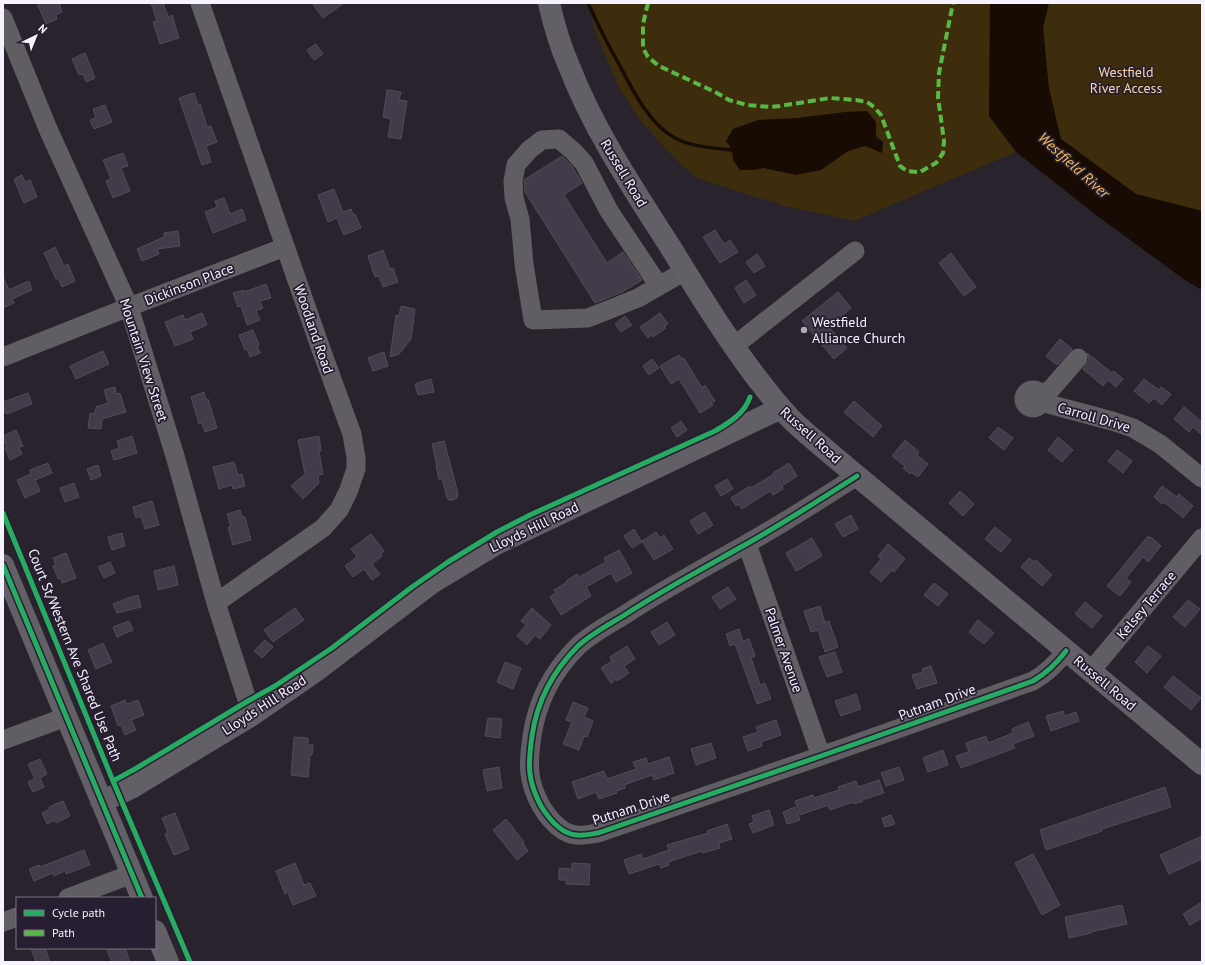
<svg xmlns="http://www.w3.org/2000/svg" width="1205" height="965" font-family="'PT Sans',sans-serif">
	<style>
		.green { fill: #3e2d0d }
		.water { fill: #170b04 }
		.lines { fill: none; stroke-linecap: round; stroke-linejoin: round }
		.stream { stroke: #170b04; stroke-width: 3.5 }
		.building { fill: #423b4a; stroke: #514d57 }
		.minor { stroke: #605e63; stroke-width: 19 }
		.major { stroke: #635f66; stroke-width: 22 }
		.quiet { stroke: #58b947; stroke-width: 4; stroke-dasharray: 8 4; stroke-linecap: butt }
		.cycleway-casing { stroke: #271f31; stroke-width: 8 }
		.cycleway { stroke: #26ab63; stroke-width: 5 }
		.poi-dot { fill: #aeaab5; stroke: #271f31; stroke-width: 1.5 }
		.labels { text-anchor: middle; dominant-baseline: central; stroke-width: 3.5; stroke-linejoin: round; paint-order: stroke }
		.park-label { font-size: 14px; fill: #fbd8a1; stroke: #271f31 }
		.street-label { font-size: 14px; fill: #f6f2fe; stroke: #271f31 }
		.poi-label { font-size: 14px; fill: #f6f2fe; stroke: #271f31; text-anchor: start }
		.water-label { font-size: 15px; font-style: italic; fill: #f3ba54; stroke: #271f31 }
	</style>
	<rect width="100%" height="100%" fill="#28232d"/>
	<path class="green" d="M590,3h400l-1,113 27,36 -162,69 -69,-15 -86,-27 -14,-11 -21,-21 -24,-27 -21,-32 -25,-59z
		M1049,3h153v208l-66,-17 -75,-55 -12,-50 -6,-61z"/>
	<path class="water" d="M990,3h59l-6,25 6,61 12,50 75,55 66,17v79l-17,-10 -85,-62 -84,-66 -27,-36z
		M867,111l9,11v15l7,5 -1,11 -17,-7 -17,5 -27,19 -25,5 -33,-7 -8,2h-15l-7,-10 -1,-10 -6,-9 7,-12 25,-9 39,-2 48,-6z"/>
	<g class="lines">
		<path class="stream" d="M588,3c10,22 20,42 32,63 13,25 30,59 55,72 17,9 39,10 57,12"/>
	</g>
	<path class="building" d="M37,3h22l3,9 -6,3 1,4 -11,5z
		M151,3h12l5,14 4,-2 7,23 -19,6 -7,-22 4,-1z
		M312,3h32l-21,15z
		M316,44l7,10 -9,6 -7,-10z
		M85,53l10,25 -9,4 -3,-8 -4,1 -7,-16z
		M387,90l14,2 -2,8 8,1 -6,38 -13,-2 3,-18 -8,-2z
		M194,93l4,12 2,-1 7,23 4,-1 6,16 -11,4 5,16 -9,3 -23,-67z
		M105,105l7,17 -18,7 -4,-9 6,-2 -3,-9z
		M123,153l5,13 -7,2 9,23 -17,7 -7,-17 5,-2 -8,-19z
		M562,156l10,10 10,17 -18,12 43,68 16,-11 19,28 -20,12 -27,11 -70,-111 -1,-12z
		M22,175l3,7 5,-2 7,17 -13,6 -10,-24z
		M334,189l9,23 8,-3 2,6 2,-1 6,14 -17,7 -7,-17 -9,4 -10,-27z
		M224,198l6,16 12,-5 4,11 -33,13 -8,-21 12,-5 -2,-6z
		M715,230l9,14 6,-4 8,12 -18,11 -17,-26z
		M178,231l2,15 -23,3 2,5 -17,7 -5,-12 27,-12v-4z
		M55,247l9,19 4,-2 7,17 -13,6 -4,-9 -2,1 -12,-26z
		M383,250l7,19 3,-1 5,14 -15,5 -4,-11 -4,1 -7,-21z
		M951,253l25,34 -12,9 -25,-33z
		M757,254l8,12 -11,7 -8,-11z
		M3,277l6,13 20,-9 3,9 -20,9 2,4 -11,5z
		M746,280l10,15 -12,8 -9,-15z
		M266,284l5,14 -11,3 3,7 -7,3 4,9 -13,5 -6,-19 -3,1 -5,-14 11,-3v2z
		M838,292l13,16 -22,19 18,21 -13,11 -32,-38z
		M401,306l14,3 -4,30 -12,15 -9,3 6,-42 3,1z
		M202,313l5,12 -17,7 3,7 -18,7 -10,-24 18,-7 2,5z
		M660,313l8,11 -4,2 2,2 -13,9 -1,-2 -4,3 -8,-11z
		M625,316l7,9 -11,7 -6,-8z
		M253,330l6,15 -2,1 3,7 -10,4 -3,-8 -2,1 -6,-15z
		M1060,339l12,10 -15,16 -11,-9z
		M103,351l6,13 -33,15 -6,-13z
		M384,352l4,14 -15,5 -5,-13z
		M1087,353l25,20 2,-2 9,8 -7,8 -8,-7 -5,6 -20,-17 6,-9z
		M679,355l3,4 2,-1 18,30 3,-3 10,16 -4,2 2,2 -13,8 -21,-34 -8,5 -11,-18z
		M652,359l7,9 -10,7 -6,-9z
		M431,379l3,13 -16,3 -3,-10 2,-1v-1z
		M1144,379l15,11 2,-3 10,7 -9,11 -8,-7 -5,5 -15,-12z
		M115,387l1,7 4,-1 6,19 -24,7 -1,10 -13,-1 2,-15 5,1 1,-7 12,-4 -4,-13z
		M204,392l2,8 2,-1 9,29 -12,4 -3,-9 -3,1 -8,-27z
		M28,393l4,11 -25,10 -1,-2 -3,1v-11z
		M854,401l28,25 -9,11 -29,-25z
		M1184,407l18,15v13l-9,-8 -4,5 -15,-13z
		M681,421l6,9 -10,7 -6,-9z
		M998,427l15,11 -9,12 -15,-12z
		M16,430l7,16 -4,1 3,7 -12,6 -5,-12 2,-1 -4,-8v-3z
		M132,436l5,17 -23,7 -3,-9 8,-3 -2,-7z
		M319,436l2,15h-2l4,23 -5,1 1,8 -16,16 -12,-13 14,-12 -7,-34z
		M1058,437l15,13 -11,12 -14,-12z
		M905,440l14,12 -2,3 11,9 -10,13 -7,-5 -1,2 -7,-6 2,-2 -13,-10z
		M444,441l14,52 -1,5 -4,2h-4l-2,-2 -5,-19h-3l-3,-13h1l-5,-22z
		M1117,450l15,11 -9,12 -15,-12z
		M234,462l4,13 4,-1 3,12 -12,3 -1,-4 -13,4 -6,-22z
		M48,463l4,10 -17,7 5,11 -15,7 -8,-18 14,-6 -1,-4z
		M789,463l8,13 -15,10 1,3 -10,6 -3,-4 -28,18 -3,-5 -3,2 -5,-8 19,-12 1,2 23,-14 -1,-1z
		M98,465l3,11 -10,4 -4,-11z
		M727,479l6,10 -12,7 -6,-10z
		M74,483l5,14 -14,5 -5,-14z
		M1162,486l15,11 2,-3 14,12 -10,12 -19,-16 -2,2 -8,-7z
		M960,491l14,13 -11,12 -14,-13z
		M152,501l7,24 -14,4 -4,-13 -5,2 -3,-11z
		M240,510l2,7h3l6,23 -18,5 -5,-18h3l-4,-13z
		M705,512l8,13 -15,9 -8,-13z
		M851,515l7,14 -15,8 -8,-13z
		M995,527l16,13 -10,12 -16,-13z
		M634,529l8,13 -10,6 -8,-12z
		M656,532l4,6 4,-3 9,14 -19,11 -12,-19z
		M122,533l3,13 -13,4 -4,-13z
		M371,534l13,17 -3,3 1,2 -10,8 8,10 -8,6 -8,-11 -11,8 -8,-11 12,-9 -6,-8z
		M1148,536l2,2 1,-1 10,9 -13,16 -5,-5 -17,21 5,4 -11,14 -13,-10z
		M812,538l10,18 -26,15 -10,-18z
		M888,544l17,15 -11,13 -2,-2 -11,12 -11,-10 11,-13 -3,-3z
		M619,550l13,23 -16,9 -5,-9 -25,14 5,9 -30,19 -11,-18 6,-4 -2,-3 13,-8 -1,-1 11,-7 2,3 27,-15 -2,-4z
		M66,553l10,25 -14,5 -2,-5 -2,1 -5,-13 3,-1 -3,-7z
		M1029,558l5,4 2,-2 16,15 -10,11 -21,-19z
		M110,562l5,11 -11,5 -6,-11z
		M174,566l4,19 -20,5 -4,-19z
		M934,583l14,11 -10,12 -14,-11z
		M728,587l8,12 -16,10 -8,-12z
		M138,595l3,12 -24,6 -4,-9 15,-6z
		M1188,600l12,9 -15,18 -12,-10z
		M1085,602l17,14 -10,12 -17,-14z
		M820,606l5,17 4,-2 9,26 -13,5 -7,-22 -7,2 -7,-21z
		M295,608l9,12 -31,22 -9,-12z
		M532,608l19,17 -11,14 -5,-4 -8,10 -10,-9 9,-11 -5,-4z
		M978,620l16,13 -10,11 -15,-12z
		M129,621l4,9 -16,7 -4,-10z
		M667,622l8,13 -16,10 -8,-13z
		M739,629l4,12 6,-2 6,17 -4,2 9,27 5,-2 6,16 -14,5 -22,-60 -5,2 -4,-12z
		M265,640l8,7 -11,11 -8,-7z
		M103,643l9,19 -16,7 -8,-19z
		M627,646l8,13 -11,7 5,7 -12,8 -1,-2 -5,4 -10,-15 11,-7 -2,-4z
		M1148,646l13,10 -14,17 -12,-11z
		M835,652l7,20 -15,5 -8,-20z
		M505,662l16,6 -8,21 -16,-7z
		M931,666l6,17 -20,6 -5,-14 11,-3 -1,-3z
		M1173,676l28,22 -10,12 -27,-23z
		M856,694l5,15 -20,7 -6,-15z
		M125,700l2,4 11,-4 6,15 -13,5 5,10 -11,5 -4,-10 -3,1 -7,-20z
		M573,702l15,6 -4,9 9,4 -6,16 -3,-1 -5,14 -16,-6 9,-22 -6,-2z
		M1063,711l2,5 11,-4 3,9 -28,10 -5,-15z
		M488,718l14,1 -2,19 -15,-2z
		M776,720l5,15 -20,7 1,4 -14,5 -5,-14 15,-5 -2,-5z
		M1028,722l6,14 -21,8 2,4 -54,20 -5,-12 13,-4 -3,-9 20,-7 2,7 25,-10 -1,-4z
		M294,737l14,1v7h5l-1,10h-2l-2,22 -17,-2z
		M711,743l5,15 -20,7 -5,-16z
		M943,750l5,15 -20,7 -5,-14z
		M669,757l5,16 -20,7 -2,-5 -28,10 1,3 -9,3 1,2 -18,6 -3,-7 -18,7 -6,-17 32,-11 3,8 29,-10 -3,-7 13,-4 2,6z
		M40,759l7,15 -7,4 4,9 -11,5 -5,-10 7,-3 -7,-15z
		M499,767l3,21 -15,3 -4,-21z
		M899,767l5,13 -18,6 -5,-13z
		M879,780l5,13 -22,7 1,1 -9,3 -1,-2 -23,8 -2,-5 -28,10 -5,-14 18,-6 1,3 25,-8 -1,-3 18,-6 2,6z
		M1165,787l6,20 -69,22v2l-56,19 -6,-20z
		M63,801l7,15 -14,7 -1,-3 -8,4 -5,-11 8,-4 -1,-2z
		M795,807l5,13 -13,4 -4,-12z
		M769,810l5,15 -21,8 -4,-9 5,-2 -2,-6z
		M175,813l14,36 -15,6 -9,-21 3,-1 -6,-15z
		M891,815l4,9 -10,3 -3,-9z
		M506,819l18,23 -1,1 5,8 -11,9 -24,-30z
		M727,824l5,15 -13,4 1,5 -17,5 -1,-2 -34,11 1,3 -8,3 -2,-4 -30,10 -5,-14 17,-6 2,5 26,-9 -2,-5 41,-12 -1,-2z
		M1202,836v23l-33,15 -9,-19z
		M84,850l6,15 -24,9 -1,-3 -11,5 -1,-3 -19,8 -5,-12 10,-4 1,2z
		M1033,854l27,51 -18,10 -27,-52z
		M295,863l9,22 6,-2 6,13 -23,9 -5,-13 -3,2 -9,-23z
		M572,863l18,1 -1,21 -23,-1v-4h-7v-12l13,1z
		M1202,902v16l-12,7 -7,-11z
		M1122,905l5,19 -36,8v1l-22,5 -4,-21z
		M31,948h14l5,14h-14z
		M106,948h19l5,14h-18z"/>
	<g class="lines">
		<path class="minor" d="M200,3l122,349 30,82 4,24v11l-8,23 -9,18 -16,18 -107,75
			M3,18l45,111 81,178 46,149 41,147 36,112
			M659,286l-50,-75 -25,-48 -11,-12 -14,-12 -17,1 -13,10 -13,15 -3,16 1,17 6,21 4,45 9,56 55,-2 50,-20 47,-27
			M734,346l121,-95
			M3,357l126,-50 156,-60
			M1024 399a9 9 0 1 1 18 0a9 9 0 1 1-18 0Z
			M1041,396l11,-8 26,-30
			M1041,402l71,19 21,7 27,16 42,34
			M857,476c-38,24 -76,49 -116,71 -39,22 -78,43 -115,67 -16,10 -34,19 -48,32 -25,25 -41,55 -46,90 -4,28 -5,44 9,70 8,13 20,28 36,29 7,1 14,-1 21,-2l223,-77 212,-75c14,-8 23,-17 33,-30
			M747,544l74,212
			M1090,672l112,-134
			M3,740l63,-23
			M68,898l64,-24
			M3,922l14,-5"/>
		<path class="major" d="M549,3c5,22 11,43 20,63 25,65 65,124 102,182 27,44 54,88 85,129 11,14 22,29 35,42 13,13 27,24 41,36l370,309
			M3,565l139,333
			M101,801l18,-7 12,-6 121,-73 61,-42 120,-91 63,-38 285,-136
			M155,931l13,31"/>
		<path class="quiet" d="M648,3l-5,21v24l5,9 11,9 56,26 14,8 18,5 23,2 10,-1 50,-8 26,2 11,2 7,5 7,8 19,51 7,5 10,1h3l16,-9 7,-10 1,-12 -6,-44 1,-24 14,-70"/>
		<g class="cycleway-casing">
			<path id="cycleway" d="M857,476c-38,24 -76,49 -116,71 -39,22 -78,43 -115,67 -16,10 -34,19 -48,32 -25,25 -41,55 -46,90 -4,28 -5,44 9,70 8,13 20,28 36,29 7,1 14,-1 21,-2l223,-77 212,-75c14,-8 23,-17 33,-30
				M3,513l110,268 77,181
				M3,565l139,333
				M113,781l22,-12 113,-68 27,-15 57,-38 80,-61 36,-25 49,-30 33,-17 185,-84c14,-8 30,-18 35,-34"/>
		</g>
		<use href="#cycleway" class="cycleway"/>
	</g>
	<circle class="poi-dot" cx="804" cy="330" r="4"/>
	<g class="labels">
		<g class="park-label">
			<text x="1126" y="72">Westfield<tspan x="1126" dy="16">River Access</tspan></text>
		</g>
		<g class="street-label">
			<text transform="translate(624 173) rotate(59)">Russell Road</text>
			<text transform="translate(189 284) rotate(-21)">Dickinson Place</text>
			<text transform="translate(314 329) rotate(71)">Woodland Road</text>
			<text transform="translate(144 360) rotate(72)">Mountain View Street</text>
			<text transform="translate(1094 417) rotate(16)">Carroll Drive</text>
			<text transform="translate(811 435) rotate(42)">Russell Road</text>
			<text transform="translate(534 527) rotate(-26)">Lloyds Hill Road</text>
			<text transform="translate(1146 605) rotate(-50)">Kelsey Terrace</text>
			<text transform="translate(784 650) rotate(71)">Palmer Avenue</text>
			<text transform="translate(75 655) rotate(68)">Court St/Western Ave Shared Use Path</text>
			<text transform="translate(1105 683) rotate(40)">Russell Road</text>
			<text transform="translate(937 702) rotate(-20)">Putnam Drive</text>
			<text transform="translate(264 705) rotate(-33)">Lloyds Hill Road</text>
			<text transform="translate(631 808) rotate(-18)">Putnam Drive</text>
		</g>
		<g class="poi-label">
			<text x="812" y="322">Westfield<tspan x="812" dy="16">Alliance Church</tspan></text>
		</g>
		<g class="water-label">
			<text transform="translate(1074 165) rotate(42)">Westfield River</text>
		</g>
	</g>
	<rect width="1205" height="965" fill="none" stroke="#f6f2fe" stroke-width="8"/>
	<rect x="16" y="897" width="140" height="52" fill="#271f31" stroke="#7a7383"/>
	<rect x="24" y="910" width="20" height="6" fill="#26ab63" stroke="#7a7383"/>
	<text x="52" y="917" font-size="12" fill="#f6f2fe">Cycle path</text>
	<rect x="24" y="930" width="20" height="6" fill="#58b947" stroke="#7a7383"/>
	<text x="52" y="937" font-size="12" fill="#f6f2fe">Path</text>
	<g transform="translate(36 36) rotate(43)" stroke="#271f31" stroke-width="3" paint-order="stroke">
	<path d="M0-3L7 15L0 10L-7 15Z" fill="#f6f2fe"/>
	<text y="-6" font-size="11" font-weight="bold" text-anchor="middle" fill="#f6f2fe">N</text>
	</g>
</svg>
